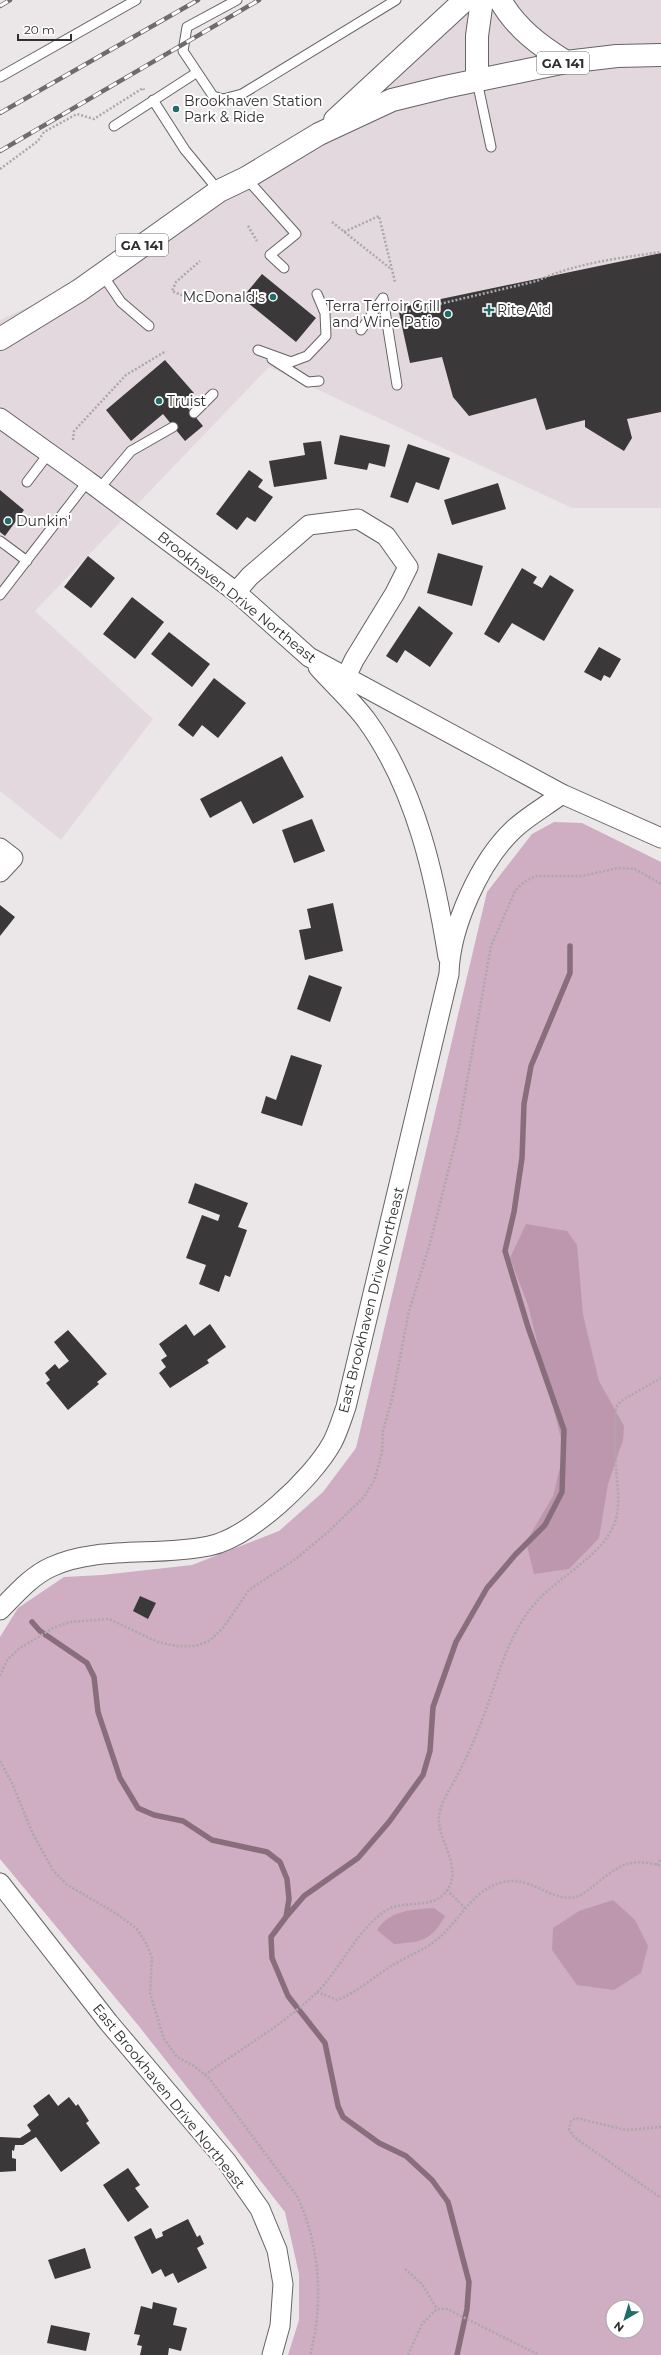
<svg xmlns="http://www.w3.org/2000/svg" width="661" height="2355" font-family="Montserrat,sans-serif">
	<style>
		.built { fill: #e4d8df }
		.green { fill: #cfadc2; fill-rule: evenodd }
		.forest { fill: #bd97ae }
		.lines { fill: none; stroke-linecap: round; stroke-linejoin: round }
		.stream { stroke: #886d7d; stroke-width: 5.5 }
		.building { fill: #3b383a }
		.lane-casing { stroke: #666265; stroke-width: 11 }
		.street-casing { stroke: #666265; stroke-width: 21 }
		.secondary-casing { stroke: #666265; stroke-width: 24 }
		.highway-casing { stroke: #666265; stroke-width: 24 }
		.path { stroke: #aba8a9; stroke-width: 2.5; stroke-dasharray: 2 2; stroke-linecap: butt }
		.lane { stroke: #fff; stroke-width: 9 }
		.street { stroke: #fff; stroke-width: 19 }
		.secondary { stroke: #fff; stroke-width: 22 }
		.highway { stroke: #fff; stroke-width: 22 }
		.rail-casing { stroke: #6e6b6d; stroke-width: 4.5 }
		.rail { stroke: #fff; stroke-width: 3; stroke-dasharray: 9; stroke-linecap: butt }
		.poi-dot { fill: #206c69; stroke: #fff; stroke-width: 1.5 }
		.labels { text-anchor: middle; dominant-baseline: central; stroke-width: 4; stroke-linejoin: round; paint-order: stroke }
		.shield { fill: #fff; stroke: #6e6d6d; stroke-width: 1 }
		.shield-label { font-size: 13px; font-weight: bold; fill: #302e2f }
		.poi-label { font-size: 14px; fill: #302e2f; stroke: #fff; text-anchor: start }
		.street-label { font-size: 14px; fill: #302e2f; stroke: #fff }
	</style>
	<rect width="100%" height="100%" fill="#ebe7e9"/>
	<path class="built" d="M460,0h201v508h-89l-303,-141 -234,244 118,108 -92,121 -61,-49v-471l140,-65 182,-135z"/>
	<path class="green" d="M554,822l28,1 79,39v1493h-373l11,-35v-46l-14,-62 -147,-187 -138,-166v-222l18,-29 46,-31 38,-2 90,-10 87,-34 44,-39 33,-44 131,-556 45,-58zM613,2307h24v24h-24z"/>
	<path class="forest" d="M526,1224l41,7 10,14 6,70 16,66 25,45 -1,14 -15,44 -9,54 -30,31 -35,5 -8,-32 27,-46 11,-45 -36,-146 -18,-47z
		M613,1900l22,20 13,26 -7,27 -27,17 -37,-5 -25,-35 1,-22 26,-17z
		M434,1908l11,8c-14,25 -23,26 -51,28l-17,-14c13,-20 35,-20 57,-22z"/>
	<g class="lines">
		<path class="stream" d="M32,1622l8,9 47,32 7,14 4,35 22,66 18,30 16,7 29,6 29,19 55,12 13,10 7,17 2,20 -3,18 -15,20 1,21 16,38 37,47 13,63 5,11 36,26 27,13 26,24 16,22 21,80 -2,27 -10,46
			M286,1917l18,-21 54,-38 31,-36 34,-47 7,-24 3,-44 23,-65 31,-54 28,-33 30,-30 17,-33 2,-62 -36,-103 -23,-76 9,-39 8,-54 2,-54 7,-38 39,-93v-27"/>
	</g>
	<path class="building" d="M661,253v159l-34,7 5,19 -8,13 -39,-24v-7l-39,10 -10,-32 -67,18 -16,-19 -11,-40 -32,6 -12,-55z
		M262,274l54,44 -20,24 -54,-44z
		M165,360l29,33 -11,9 20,24 -18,15 -22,-27 -32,27 -25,-31z
		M340,435l50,10 -5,22 -16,-4 -2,7 -33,-6z
		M321,441l6,38 -53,8 -5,-26 36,-6 -2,-12z
		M408,444l42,14 -11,32 -23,-8 -8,21 -18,-6z
		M249,470l14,10 -5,7 15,10 -18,25 -8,-5 -10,13 -21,-16z
		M498,483l8,26 -54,16 -8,-25z
		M0,490l24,20 -19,26 -5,-4z
		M438,553l45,13 -11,40 -45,-13z
		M88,556l27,22 -24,30 -27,-21z
		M522,568l15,9 -4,6 9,5 8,-13 24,15 -30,51 -32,-18 -13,20 -15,-9z
		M132,597l32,25 -29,37 -32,-25z
		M419,606l34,27 -23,34 -25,-17 -8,13 -11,-7z
		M169,632l41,32 -18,23 -41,-33z
		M599,647l22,12 -11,19 -6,-3 -3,6 -17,-9z
		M214,678l32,25 -28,35 -16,-13 -9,12 -15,-12z
		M282,756l22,41 -51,27 -12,-23 -31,17 -10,-19z
		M312,819l13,32 -31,12 -12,-33z
		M333,903l10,48 -38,9 -6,-30 12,-2 -4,-19z
		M0,905l15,12 -15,19z
		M309,975l33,12 -12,35 -33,-13z
		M291,1055l31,10 -20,61 -41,-13 5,-17 10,4z
		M195,1183l53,20 -10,24 9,3 -17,47 -5,-2 -6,17 -20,-8 7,-19 -20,-7 16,-43 16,6 2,-6 -32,-12z
		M186,1324l8,12 16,-12 16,23 -19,13 2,3 -39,25 -11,-15 7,-6 -5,-7 6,-4 -8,-12z
		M68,1330l39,44 -10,8 2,2 -31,26 -22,-27 4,-3 -5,-7 10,-9 4,5 10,-8 -15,-19z
		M140,1596l16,7 -8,16 -15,-8z
		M49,2094l9,12 11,-9 7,9 2,-2 11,17 -3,2 14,20 -39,29 -25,-35 -13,8h-8l-1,6 -2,-1v8l4,1v12l-16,1v-35l20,1 11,-7 -4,-6 12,-10 -6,-9z
		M128,2168l12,17 -5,3 14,19 -21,15 -25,-37z
		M188,2219l9,18 3,-2 4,9 -7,4 10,20 -29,15 -5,-10 -8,4 -4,-8 -9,5 -18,-37 17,-9 5,11 7,-3 -1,-4z
		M85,2248l6,20 -36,11 -7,-19z
		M153,2302l24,6 -4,17 14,3 -6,23 -12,-3 -1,7h-28l2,-9 -5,-1 3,-10 -6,-1 7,-28 11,3z
		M51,2325l39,8 -4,18 -39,-8z"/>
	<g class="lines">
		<g class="lane-casing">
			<path id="lane" d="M237,0l-50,27 -4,24 30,45 10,3 19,-5 154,-94
				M0,77l136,-77
				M477,81l14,66
				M153,100l32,50 34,41
				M114,126l82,-53
				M246,178l50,56 -26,21 14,13
				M102,274l19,28 28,24
				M383,298l14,87
				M361,330l22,-32
				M258,350l33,12 16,-6 19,-20 -1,-23 -8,-19
				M272,359l36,23 11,-1
				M194,413l19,-19
				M27,482l22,-29
				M99,489l32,-38 42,-24
				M0,541l27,20
				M0,595l88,-114"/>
		</g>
		<g class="street-casing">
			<path id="street" d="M0,418l88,63 148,111 73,65 253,137 99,44
				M236,592l14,-16 59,-51 49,-6 28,17 22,31 -13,26 -41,67 -8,17
				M318,667c16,18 35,35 49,54 49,68 68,155 81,236
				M0,848l13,10 -13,14
				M0,1610c15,-15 31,-34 51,-43 48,-22 106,-10 158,-21 40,-8 103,-67 123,-103 6,-11 10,-25 14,-36l103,-433c1,-47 31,-113 65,-145 14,-13 32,-23 48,-35
				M0,1883l109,140 118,139 33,47 17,41 6,34 -3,42 -8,29"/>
		</g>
		<g class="secondary-casing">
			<path id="secondary" d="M477,81v-45l5,-36"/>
		</g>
		<g class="highway-casing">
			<path id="highway" d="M500,0c16,28 39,45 66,62
				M335,120l130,-120
				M0,339l80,-49 139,-99 27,-13 73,-44 73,-34 53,-13 121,-25 51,-6 44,-1"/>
		</g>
		<path class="path" d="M0,169l38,-28 6,-9 33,-18 17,5 49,-31 1,2
			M332,222l59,47
			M248,226l9,15
			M344,232l35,-16 16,66
			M186,297l-14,-6 4,-9 24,-21
			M401,313l136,-32c38,-18 83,-23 124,-29
			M73,440l1,-9 52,-56 40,-24
			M0,1676l7,-16 13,-12 33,-20 17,-6 39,-3 49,23 18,4h19l14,-5 14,-13 26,-38 48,-32 31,-26 36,-35 10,-16 8,-29 1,-21 9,-32 17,-88 20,-64 29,-115 33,-186 24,-55 9,-9 12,-6h46l36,-8 17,1 26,15
			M0,1761l12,22 21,51 20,36 13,14 51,30 20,15 10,16 5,13 -2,35 14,46 13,18 17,9 15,12 88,118c23,49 27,107 13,159
			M657,1865l4,-7
			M447,1890l18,18
			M317,1992l20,8c19,-7 34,-21 51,-32 15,-10 33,-16 47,-27 24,-18 36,-51 68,-59 27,-7 50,21 73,15 7,-2 12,-7 17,-11 25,-19 35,-30 68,-20
			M205,2075c37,-27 78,-50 111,-82 25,-24 39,-61 69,-82 17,-12 45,-1 60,-18 21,-24 -9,-53 -6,-78 2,-10 7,-20 12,-28 11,-20 21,-40 29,-62 18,-44 26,-92 60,-127 22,-23 64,-44 75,-76 6,-17 2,-37 1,-55 -2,-20 -1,-40 0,-60l5,-6 40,-23
			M661,2127l-35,3 -50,-12 -5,3 -2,8 5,8 87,61
			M405,2269l17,15 15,25
			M408,2355l14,-31 15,-15h10l92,46"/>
		<use href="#lane" class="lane"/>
		<use href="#street" class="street"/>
		<use href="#secondary" class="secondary"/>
		<use href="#highway" class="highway"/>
		<g class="rail-casing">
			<path id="rail" d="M0,6l10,-6
				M0,113l198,-113
				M0,151l259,-151"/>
		</g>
		<use href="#rail" class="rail"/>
	</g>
	<g class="poi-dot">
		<circle cx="176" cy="109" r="4"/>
		<circle cx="273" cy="297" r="4"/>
		<path d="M487 304h4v4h4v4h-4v4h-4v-4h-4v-4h4z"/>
		<circle cx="448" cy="314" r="4"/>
		<circle cx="159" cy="401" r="4"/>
		<circle cx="8" cy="521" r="4"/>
	</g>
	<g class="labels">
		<g class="shield">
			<rect x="537" y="52" width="52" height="22" rx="3"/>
			<rect x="116" y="234" width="52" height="22" rx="3"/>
		</g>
		<g class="shield-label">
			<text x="563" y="63">GA 141</text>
			<text x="142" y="245">GA 141</text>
		</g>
		<g class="poi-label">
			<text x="184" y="101">Brookhaven Station<tspan x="184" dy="16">Park &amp; Ride</tspan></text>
			<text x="265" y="297" text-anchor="end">McDonald's</text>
			<text x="440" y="306" text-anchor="end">Terra Terroir Grill<tspan x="440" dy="16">and Wine Patio</tspan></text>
			<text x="497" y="310">Rite Aid</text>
			<text x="167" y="401">Truist</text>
			<text x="16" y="521">Dunkin'</text>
		</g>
		<g class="street-label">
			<text transform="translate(237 597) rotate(39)">Brookhaven Drive Northeast</text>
			<text transform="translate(371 1300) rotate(-76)">East Brookhaven Drive Northeast</text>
			<text transform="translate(169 2096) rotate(51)">East Brookhaven Drive Northeast</text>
		</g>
	</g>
	<g transform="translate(625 2319) rotate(218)"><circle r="19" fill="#ffffff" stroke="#acabac"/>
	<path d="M0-3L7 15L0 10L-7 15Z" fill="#206c69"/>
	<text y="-6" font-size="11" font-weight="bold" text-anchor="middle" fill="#302e2f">N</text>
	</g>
	<path d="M18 34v6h53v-6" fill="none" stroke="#302e2f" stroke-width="2"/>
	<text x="24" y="34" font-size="12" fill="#302e2f" stroke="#ffffff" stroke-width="3" paint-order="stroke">20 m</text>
</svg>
